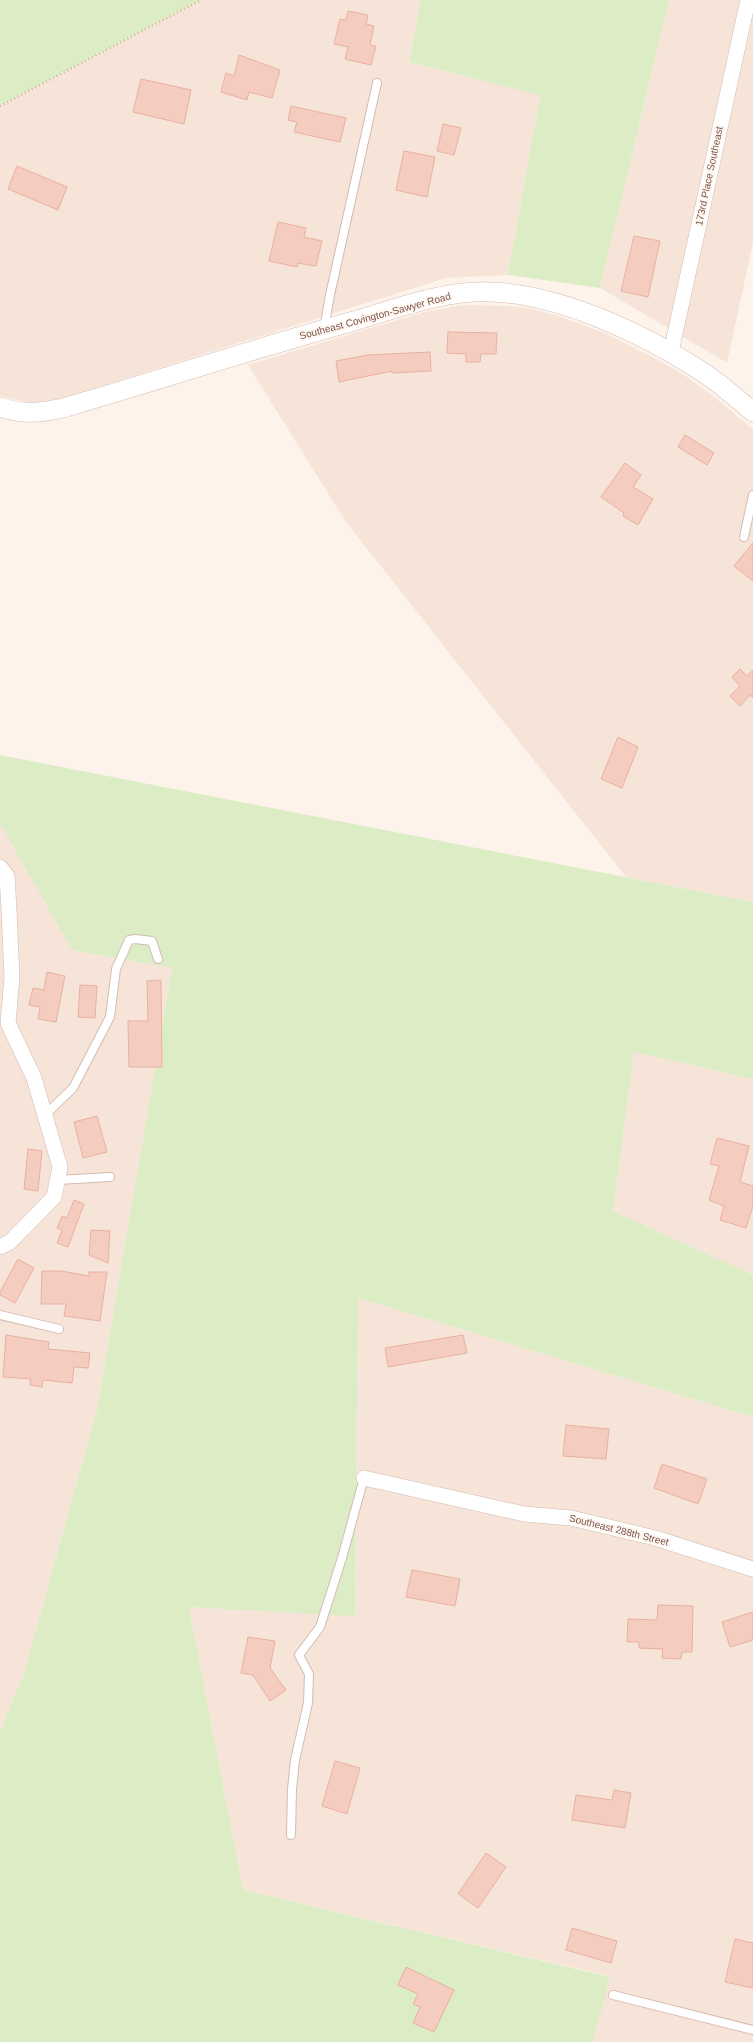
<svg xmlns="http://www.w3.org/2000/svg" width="753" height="2042" font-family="Helvetica,sans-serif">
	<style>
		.residential { fill: #f6e4d8 }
		.green { fill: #dcedc6 }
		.building { fill: #f5cdc0; stroke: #e9b09f }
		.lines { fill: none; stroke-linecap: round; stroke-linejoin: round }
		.service-casing { stroke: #d4bbb1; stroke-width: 10 }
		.minor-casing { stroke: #d4bbb1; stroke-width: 16 }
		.tertiary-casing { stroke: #d4bbb1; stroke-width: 20 }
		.path { stroke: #dbafa2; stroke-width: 2.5; stroke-dasharray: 1 3; stroke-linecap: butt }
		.service { stroke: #fff; stroke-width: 8 }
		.minor { stroke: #fff; stroke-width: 15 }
		.tertiary { stroke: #fff; stroke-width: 19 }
		.labels { text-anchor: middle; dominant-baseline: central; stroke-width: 4; stroke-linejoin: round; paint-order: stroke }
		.street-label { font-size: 10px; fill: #7b544a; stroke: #fff8f2 }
	</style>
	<rect width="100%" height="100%" fill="#fef3ea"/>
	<path class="residential" d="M201,0h220l-12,62 131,32 -32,181 -62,3 -389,122 -27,3 -26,-6 -4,-2v-289z
		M669,0h84v243l-26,120 -127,-75z
		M464,305l44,1 24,3 23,6 50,18 53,27 26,15 24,17 45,37v473l-127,-25 -280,-355 -98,-157 176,-53z
		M0,824l72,126 100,18 -75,442 -73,263 -24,58z
		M634,1052l119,27v196l-140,-64z
		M358,1298l395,119v625h-160l16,-66 -366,-86 -54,-283 166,8z"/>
	<path class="green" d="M0,0h201l-201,106z
		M421,0h248l-69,288 -92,-13 32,-180 -131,-33z
		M0,755l753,147v177l-119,-27 -21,159 140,64v142l-395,-119 -3,318 -166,-9 54,283 367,87 -17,65h-593v-311l24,-58 73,-263 75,-442 -100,-18 -72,-126z"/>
	<path class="building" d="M348,11l20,4 -2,9 8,2 -4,19 6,1 -5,19 -26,-6 3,-12 -14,-3 6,-25 6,1z
		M239,55l41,15 -8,28 -23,-6 -2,8 -26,-8 5,-19 8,3z
		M141,79l50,11 -7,34 -51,-12z
		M291,106l55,12 -6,24 -46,-10 3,-10 -9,-2z
		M443,124l18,4 -7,27 -17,-4z
		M404,151l31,6 -8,40 -31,-7z
		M17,166l50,21 -9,23 -50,-21z
		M278,222l28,6 -2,9 18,4 -6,25 -18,-3 -1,4 -28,-6z
		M634,236l26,5 -12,56 -27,-6z
		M448,332l49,1 -1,21h-15l-1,8h-14v-8l-19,-1z
		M430,352l1,19 -39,2v-2l-53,11 -3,-21 32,-6z
		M685,435l29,18 -7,12 -29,-18z
		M625,463l16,12 -8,12 20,12 -15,26 -15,-9 1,-3 -23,-16z
		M753,543v38l-19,-15z
		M740,669l7,7 6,-6v28l-3,-3 -10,11 -10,-10 10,-10 -8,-9z
		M618,737l20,10 -16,41 -21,-9z
		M47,972l18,4 -9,46 -18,-3 2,-12 -11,-2 4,-17 11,2z
		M161,980l1,87h-33l-1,-46h20l-1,-40z
		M80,985l17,1 -2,32 -17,-1z
		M97,1116l10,36 -24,6 -9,-36z
		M717,1138l32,8 -9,36 13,4v20l-7,22 -26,-8 4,-14 -15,-6 10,-34 -9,-2z
		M28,1149l14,2 -4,40 -14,-2z
		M74,1200l10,4 -16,43 -11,-4 5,-13 -5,-2 5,-12 5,2z
		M91,1230l19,1 -2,32 -19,-8z
		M18,1259l16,9 -19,35 -15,-8v-3z
		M42,1271h19l28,5v-4h18l-7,49 -36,-5 2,-12h-25z
		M6,1335l43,7 -1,7 42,4 -2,15 -14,-1 -2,16 -29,-3 -1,7 -12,-2 1,-6 -28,-2z
		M463,1335l4,18 -79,14 -3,-19z
		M566,1425l43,4 -3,30 -43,-3z
		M662,1464l45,15 -9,25 -44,-16z
		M412,1570l48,9 -5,27 -49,-9z
		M658,1605l35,1 -1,46h-10l-1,7 -19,-1 1,-9 -24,-1v-6h-12l1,-23 29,1z
		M753,1612v28l-23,7 -8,-25z
		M248,1637l27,4 -5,27 16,22 -16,11 -17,-26 -12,-2z
		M335,1761l25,7 -13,46 -25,-8z
		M614,1790l17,3 -6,35 -53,-8 4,-25 36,5z
		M486,1853l20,14 -28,41 -20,-14z
		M572,1928l45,13 -6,22 -45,-13z
		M735,1939l18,4v45l-28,-6z
		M406,1967l48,23 -20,42 -21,-9 7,-16 -7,-3 5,-10 -20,-9z"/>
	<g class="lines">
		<g class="service-casing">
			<path id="service" d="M324,329l6,-34 47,-212
				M744,537l9,-42
				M45,1115l28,-27 37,-71 6,-48 13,-29 6,-1 17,2 6,18
				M58,1180l52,-3
				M0,1315l59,14
				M291,1835l1,-46 3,-29 13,-57 1,-29 -10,-19 21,-28 22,-69 22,-80
				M613,1995l140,35"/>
		</g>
		<g class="minor-casing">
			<path id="minor" d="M671,352l77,-352
				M0,867l7,9 2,34 3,67 -4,46 26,55 26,89 -6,30 -44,45 -10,5
				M364,1478l160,36 47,4 84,20 98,31"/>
		</g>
		<g class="tertiary-casing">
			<path id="tertiary" d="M0,407c21,8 41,6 63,1 97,-28 193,-60 291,-87 44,-13 91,-31 137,-29 69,2 153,42 210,79 19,12 35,27 52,41"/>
		</g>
		<path class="path" d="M0,106l201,-106"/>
		<use href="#service" class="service"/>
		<use href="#minor" class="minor"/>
		<use href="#tertiary" class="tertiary"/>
	</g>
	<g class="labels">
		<g class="street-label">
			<text transform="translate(709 176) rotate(-78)">173rd Place Southeast</text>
			<text transform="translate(375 316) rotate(-15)">Southeast Covington-Sawyer Road</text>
			<text transform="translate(619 1530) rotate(14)">Southeast 288th Street</text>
		</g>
	</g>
</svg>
